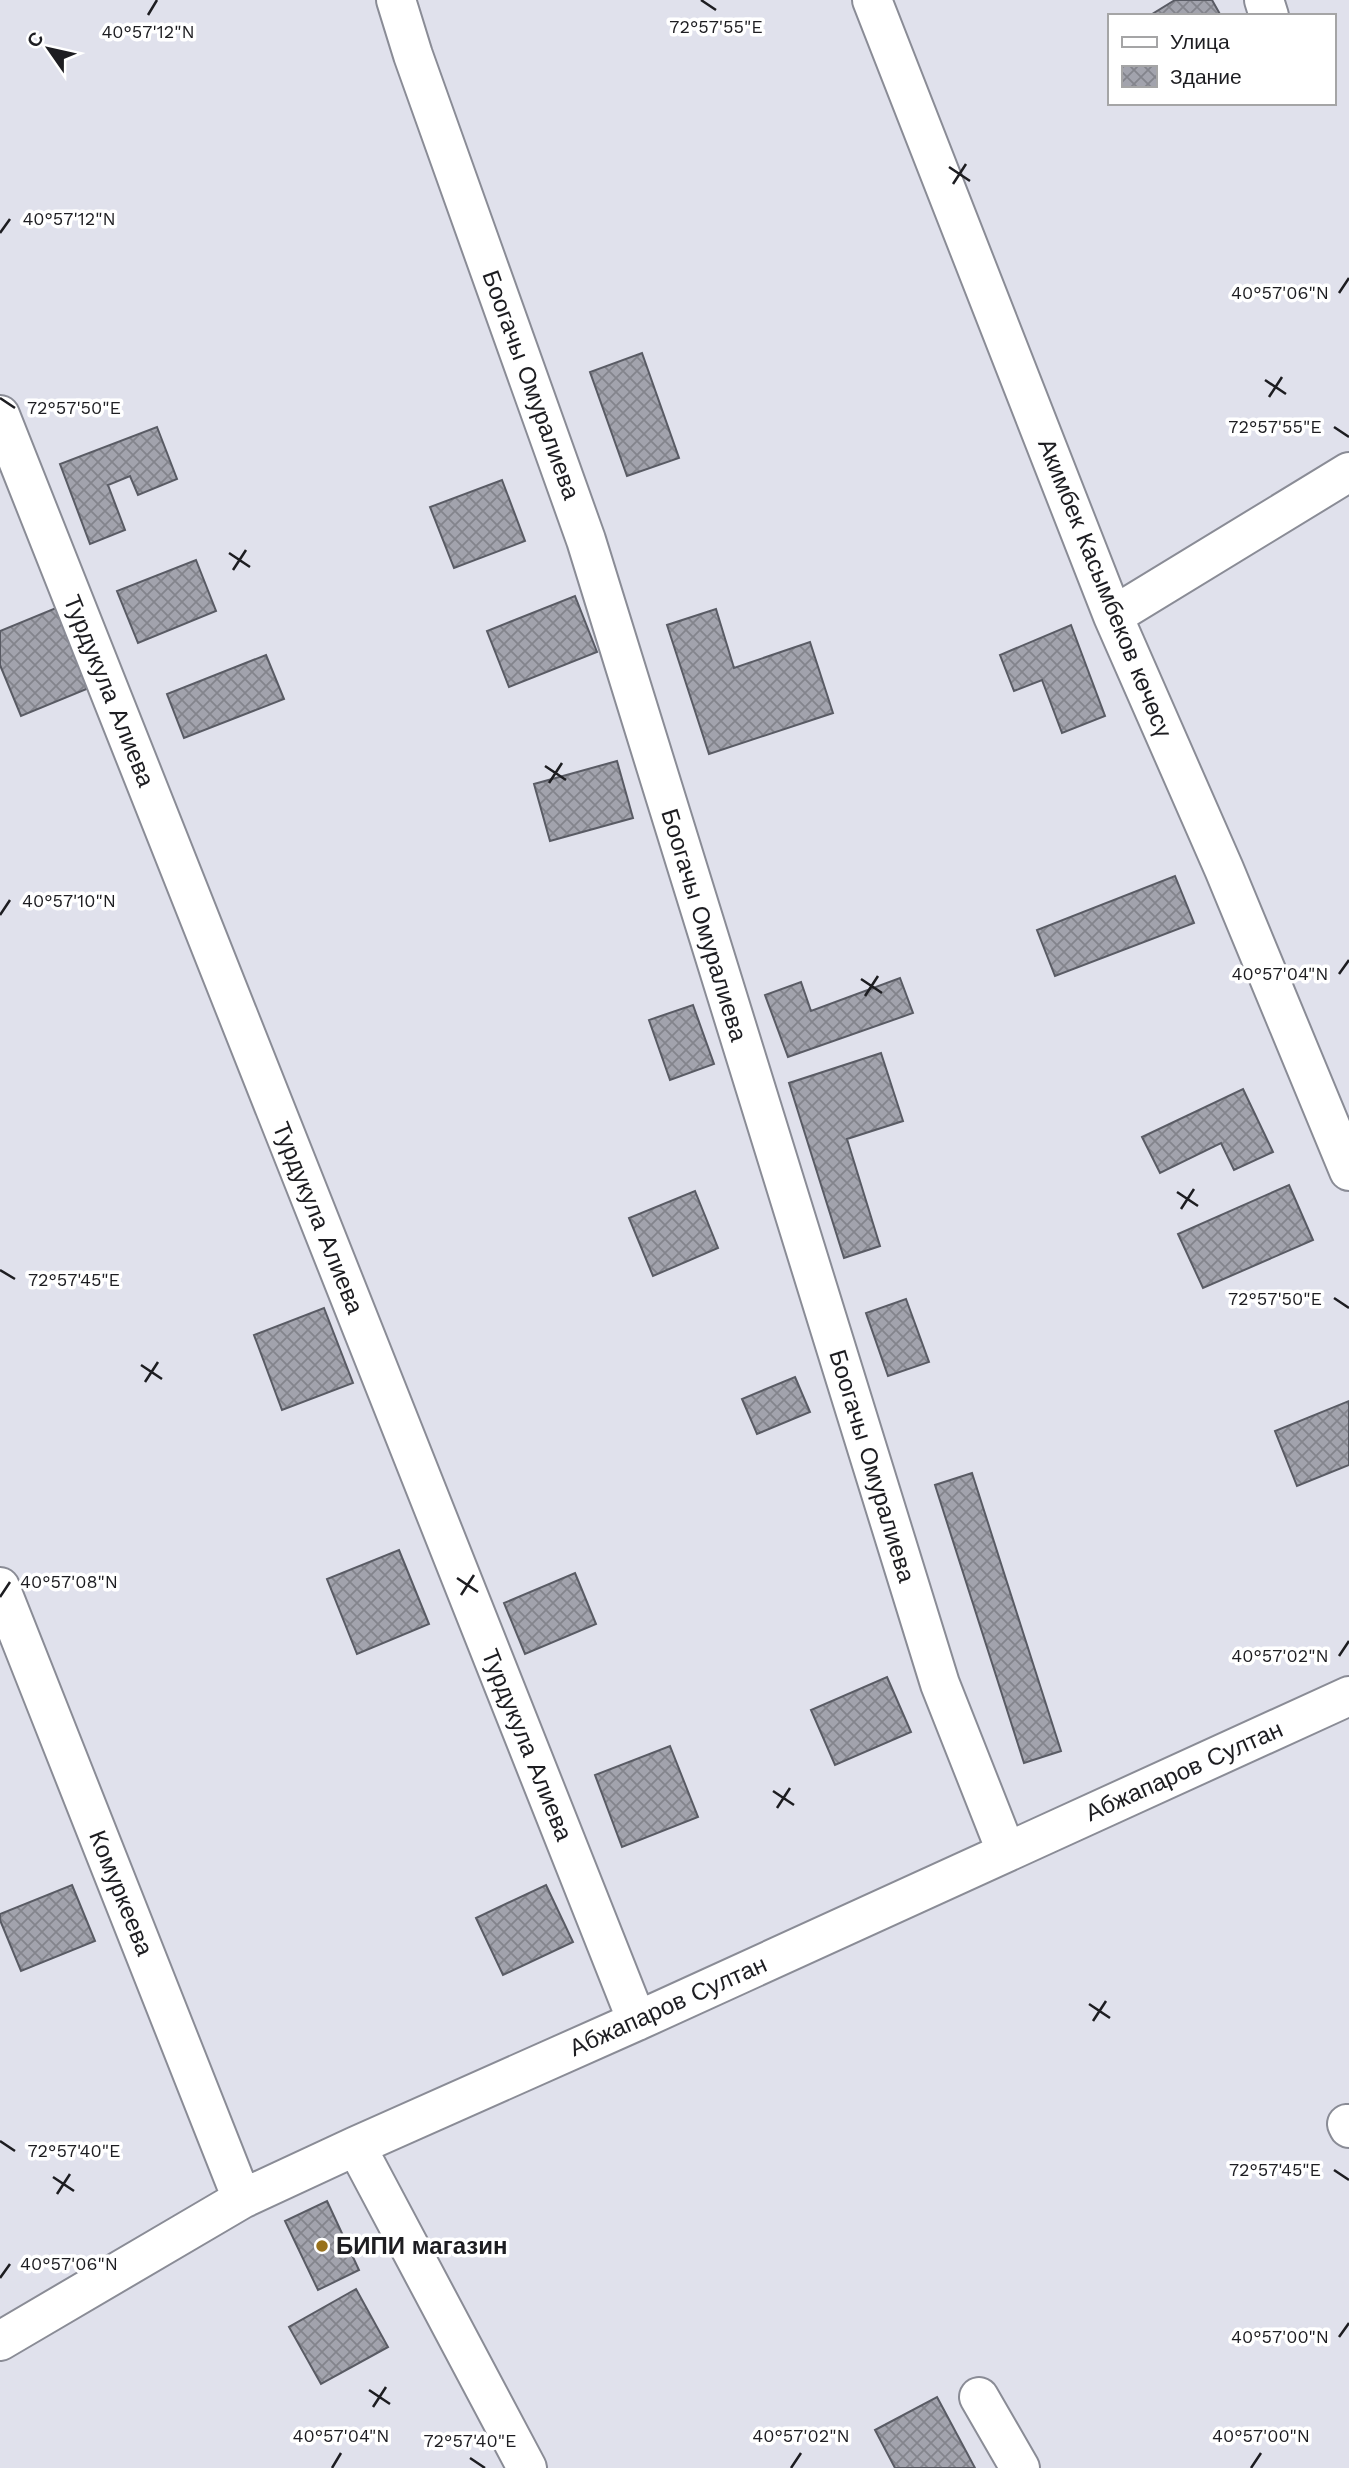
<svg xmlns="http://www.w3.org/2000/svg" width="1349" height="2468" font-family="'Work Sans',sans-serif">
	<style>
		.building { fill: url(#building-cross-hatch); stroke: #595b64; stroke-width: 2 }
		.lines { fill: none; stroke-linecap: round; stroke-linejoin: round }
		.street-casing { stroke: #8a8c96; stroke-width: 42 }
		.street { stroke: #fff; stroke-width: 38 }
		.ticks { fill: none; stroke: #1d1d21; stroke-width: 2.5 }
		.poi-dot { fill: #98711c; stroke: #fff; stroke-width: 2.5 }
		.labels { text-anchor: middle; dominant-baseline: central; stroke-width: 7; stroke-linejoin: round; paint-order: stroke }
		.street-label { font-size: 24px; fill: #1d1d21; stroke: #fff }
		.poi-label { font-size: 24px; font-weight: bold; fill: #1d1d21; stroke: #fff; text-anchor: start }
		.ticks-label { font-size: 18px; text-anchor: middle; fill: #1d1d21; stroke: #fff; stroke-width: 7; stroke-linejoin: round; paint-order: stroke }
	</style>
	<defs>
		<pattern id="building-cross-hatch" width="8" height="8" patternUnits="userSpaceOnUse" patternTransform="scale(1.75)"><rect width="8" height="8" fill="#a2a3ad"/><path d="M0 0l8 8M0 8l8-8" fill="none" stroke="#83848c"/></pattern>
	</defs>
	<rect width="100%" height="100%" fill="#e0e1ec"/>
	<path class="building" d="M1175,0h37l9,16h-72z
		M642,353l37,105 -52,18 -37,-104z
		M157,427l20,52 -39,16 -8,-19 -22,9 17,45 -35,14 -30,-80z
		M502,480l23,61 -71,27 -24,-61z
		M196,560l20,51 -78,32 -21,-52z
		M575,596l22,56 -88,35 -22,-56z
		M56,608l33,80 -68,28 -21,-51v-34z
		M716,609l18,59 76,-26 23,71 -124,41 -42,-129z
		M1071,625l34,91 -43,17 -20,-53 -28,11 -14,-36z
		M266,655l18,44 -100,39 -17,-44z
		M617,761l16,57 -83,23 -16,-57z
		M1175,876l19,47 -139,53 -18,-46z
		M900,978l13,35 -125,44 -23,-62 36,-13 10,29z
		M693,1005l21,59 -44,16 -21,-60z
		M881,1053l22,68 -56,18 33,107 -36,12 -55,-175z
		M1243,1089l30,63 -39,18 -13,-27 -61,30 -18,-36z
		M1289,1185l24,55 -110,48 -25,-54z
		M695,1191l23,57 -65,28 -24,-58z
		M906,1299l23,63 -41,14 -22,-63z
		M324,1308l29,75 -71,27 -28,-75z
		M795,1377l15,35 -53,22 -15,-35z
		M1349,1401v64l-52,21 -22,-55z
		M972,1473l89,278 -37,12 -89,-278z
		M399,1550l30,74 -72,30 -30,-75z
		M575,1573l21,51 -71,30 -21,-51z
		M887,1677l24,55 -76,33 -24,-55z
		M670,1746l28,71 -76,30 -27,-72z
		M72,1885l23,56 -74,30 -21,-51v-6z
		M546,1885l27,57 -70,33 -27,-57z
		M327,2201l32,69 -41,20 -33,-69z
		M356,2289l32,58 -67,37 -32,-57z
		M937,2397l38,71h-80l-20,-38z"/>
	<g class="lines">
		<g class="street-casing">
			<path id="street" d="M396,0l17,55 173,485 354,1144 66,167
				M872,0l241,616 111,253 125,302
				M1264,0l5,16
				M0,415l637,1606
				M1113,616l236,-144
				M0,1587l242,612
				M1347,2124l2,4
				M356,2146l171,322
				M0,2341l242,-142 114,-53 281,-125 712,-325
				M979,2397l41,71"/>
		</g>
		<use href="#street" class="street"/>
	</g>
	<path class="ticks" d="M701,0l15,10M148,15l9,-15M949,167l21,14M953,184l13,-20M0,233l10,-14M1339,293l10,-15M1265,380l21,14M1269,397l13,-20M0,398l15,10M1334,427l15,10M229,553l21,14M233,570l13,-20M545,766l21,14M549,783l13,-20M0,915l10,-15M1339,974l10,-14M861,979l21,14M865,996l13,-20M1177,1192l21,14M1181,1209l13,-20M0,1270l15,9M1334,1298l15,10M141,1365l21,14M145,1382l13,-20M457,1578l21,14M461,1595l13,-20M0,1597l10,-15M1339,1656l10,-15M773,1791l21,14M777,1808l13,-20M1089,2004l21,14M1093,2021l13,-20M0,2141l15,10M1334,2170l15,10M53,2177l21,14M57,2194l13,-20M0,2278l10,-14M1339,2337l10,-14M369,2390l21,14M373,2407l13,-20M470,2458l15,10M332,2468l9,-15M791,2468l10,-15M1251,2468l10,-15"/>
	<circle class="poi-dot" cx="322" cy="2246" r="7"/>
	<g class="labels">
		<g class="street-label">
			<text transform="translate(531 385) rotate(70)">Боогачы Омуралиева</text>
			<text transform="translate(1105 588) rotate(68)">Акимбек Касымбеков көчөсү</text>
			<text transform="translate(109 691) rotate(68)">Турдукула Алиева</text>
			<text transform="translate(704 925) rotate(73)">Боогачы Омуралиева</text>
			<text transform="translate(318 1218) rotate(68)">Турдукула Алиева</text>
			<text transform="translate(872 1466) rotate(73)">Боогачы Омуралиева</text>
			<text transform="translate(527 1745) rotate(68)">Турдукула Алиева</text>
			<text transform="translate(1184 1771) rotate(-24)">Абжапаров Султан</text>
			<text transform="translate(121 1893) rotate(68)">Комуркеева</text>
			<text transform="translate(668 2006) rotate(-24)">Абжапаров Султан</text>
		</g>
		<g class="poi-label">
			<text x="336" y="2246">БИПИ магазин</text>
		</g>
	</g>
	<g class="ticks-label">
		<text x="716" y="33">72°57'55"E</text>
		<text x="148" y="38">40°57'12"N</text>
		<text x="69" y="225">40°57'12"N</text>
		<text x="1280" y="299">40°57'06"N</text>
		<text x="74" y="414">72°57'50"E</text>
		<text x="1275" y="433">72°57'55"E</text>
		<text x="69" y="907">40°57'10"N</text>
		<text x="1280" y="980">40°57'04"N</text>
		<text x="74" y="1286">72°57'45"E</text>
		<text x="1275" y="1305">72°57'50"E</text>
		<text x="69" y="1588">40°57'08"N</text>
		<text x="1280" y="1662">40°57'02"N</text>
		<text x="74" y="2157">72°57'40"E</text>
		<text x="1275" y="2176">72°57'45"E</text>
		<text x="69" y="2270">40°57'06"N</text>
		<text x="1280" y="2343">40°57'00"N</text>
		<text x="341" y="2442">40°57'04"N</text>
		<text x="801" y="2442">40°57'02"N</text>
		<text x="1261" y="2442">40°57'00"N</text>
		<text x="470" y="2447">72°57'40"E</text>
	</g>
	<rect x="1108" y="14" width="228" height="91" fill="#ffffff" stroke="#a5a5a6" stroke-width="2"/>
	<rect x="1122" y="37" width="35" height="10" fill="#ffffff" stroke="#a5a5a6" stroke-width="2"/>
	<text x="1170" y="49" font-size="21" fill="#1d1d21">Улица</text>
	<rect x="1122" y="66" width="35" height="21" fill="url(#building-cross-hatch)" stroke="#a5a5a6" stroke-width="2"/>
	<text x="1170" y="84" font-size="21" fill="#1d1d21">Здание</text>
	<g transform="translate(49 49) rotate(304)" stroke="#ffffff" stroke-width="5" paint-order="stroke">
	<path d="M0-5L12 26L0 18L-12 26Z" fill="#1d1d21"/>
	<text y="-10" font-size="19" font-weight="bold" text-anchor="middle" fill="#1d1d21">С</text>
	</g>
</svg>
